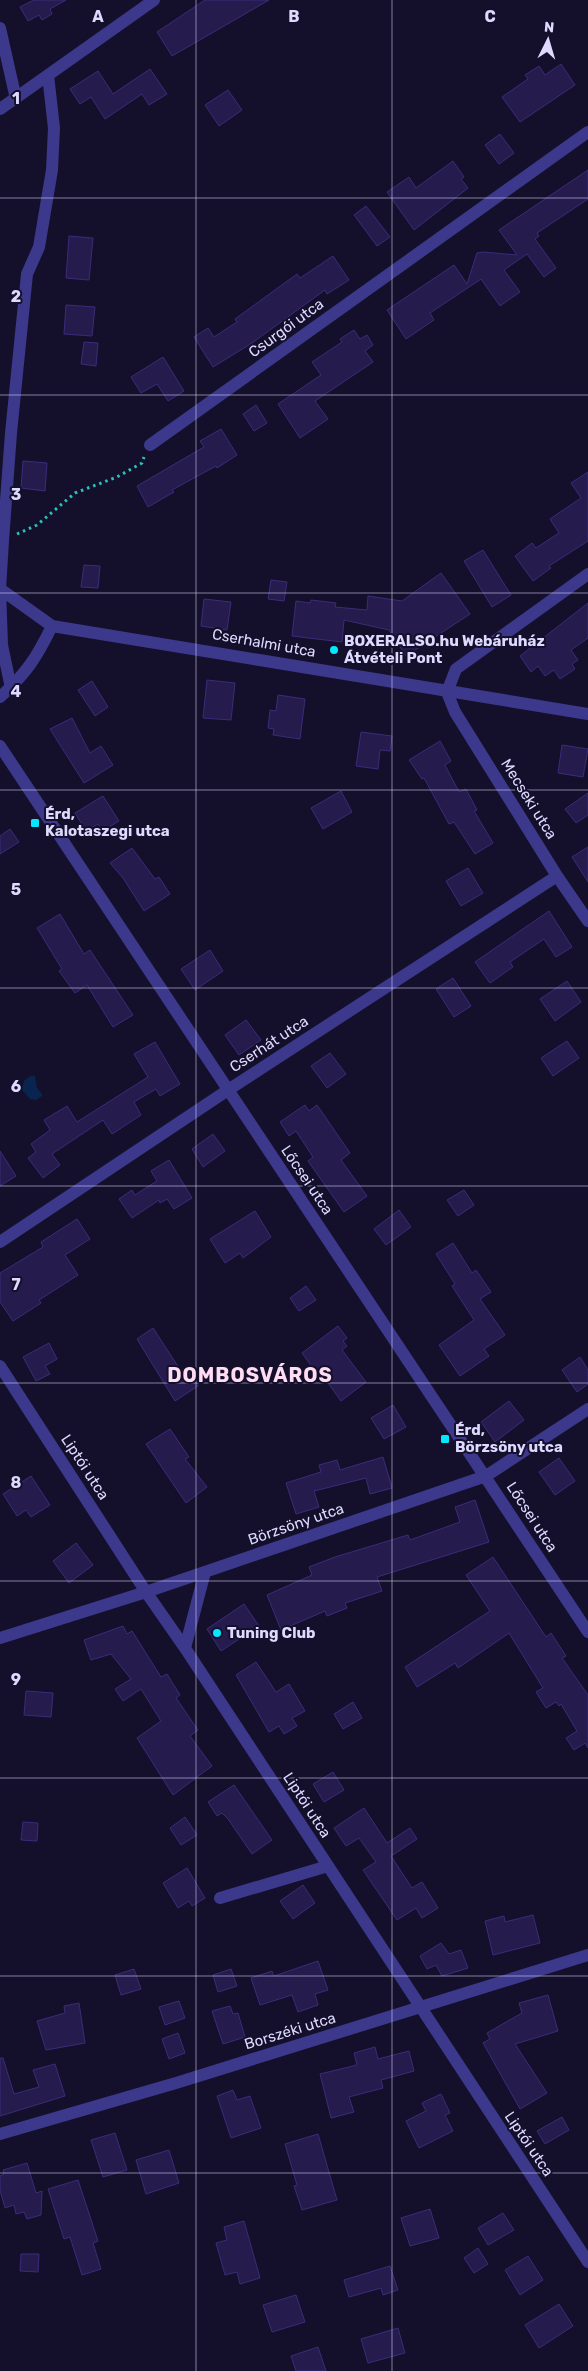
<svg xmlns="http://www.w3.org/2000/svg" width="588" height="2371" font-family="Rubik,sans-serif">
	<style>
		.water { fill: #0a2450 }
		.building { fill: #251b4d; stroke: #3b2c7a }
		.lines { fill: none; stroke-linecap: round; stroke-linejoin: round }
		.path { stroke: #2bc2b9; stroke-width: 3; stroke-dasharray: 2.5 4; stroke-linecap: butt }
		.minor { stroke: #3c398c; stroke-width: 12 }
		.grid { fill: none; stroke: #dedaff; stroke-width: 1; stroke-opacity: 0.55 }
		.poi-dot { fill: #06e6ff; stroke: #14102b; stroke-width: 2 }
		.labels { text-anchor: middle; dominant-baseline: central; stroke-width: 4; stroke-linejoin: round; paint-order: stroke }
		.street-label { font-size: 15px; fill: #dedaff; stroke: #14102b }
		.poi-label { font-size: 15px; font-weight: bold; fill: #dedaff; stroke: #14102b; text-anchor: start }
		.district-label { font-size: 20px; font-weight: bold; letter-spacing: 1px; fill: #ffdcf2; stroke: #14102b }
		.grid-label { font-size: 16px; text-anchor: middle; font-weight: bold; fill: #dedaff; stroke: #14102b; stroke-width: 4; stroke-linejoin: round; paint-order: stroke }
	</style>
	<rect width="100%" height="100%" fill="#14102b"/>
	<path class="water" d="M30,1076h5l2,12 5,6v2l-6,4 -6,-1 -8,-9 2,-9z"/>
	<path class="building" d="M34,0h32l-16,9 2,5 -10,6 -3,-5 -11,6 -8,-14z
		M205,0h64l-97,56 -15,-24z
		M561,64l14,21 -55,37 -18,-25 26,-18 -3,-4 14,-9 6,9z
		M150,69l17,25 -18,11 -7,-11 -37,25 -14,-22 -11,7 -10,-15 28,-18 15,23z
		M228,90l14,20 -23,16 -14,-21z
		M500,134l14,19 -15,11 -14,-19z
		M453,161l11,16 -3,2 7,9 -54,42 -27,-38 22,-15 7,11z
		M588,170v29l-51,34 2,3 -4,3 21,29 -12,9 -17,-23 -23,16 16,22 -20,14 -19,-27 -51,34 4,7 -28,19 -19,-29 67,-45 13,19 10,-31 6,-1 34,3 -18,-25z
		M366,206l24,31 -13,9 -23,-31z
		M69,236l24,2 -4,42 -23,-2z
		M333,256l16,24 -22,14 -2,-4 -73,53 -39,24 -19,-30 14,-9 6,9 23,-15 -2,-3 62,-45 3,4z
		M66,305l29,2 -3,29 -28,-2z
		M354,330l6,9 7,-4 6,10 -8,6 8,11 -58,39 13,18 -28,19 -22,-34 43,-29 -9,-13 30,-20 -2,-3z
		M84,342l14,1 -2,23 -15,-2z
		M163,357l21,34 -16,10 -11,-17 -16,9 -10,-16z
		M256,405l11,18 -13,8 -11,-17z
		M221,429l16,26 -20,13 -1,-2 -44,24 2,2 -26,15 -11,-21 67,-39 -4,-6z
		M23,461l24,2 -2,28 -24,-3z
		M588,472v69l-39,25 2,2 -18,13 -18,-25 17,-13 4,5 23,-15 -9,-14 31,-21 -10,-15z
		M483,550l28,45 -19,12 -28,-46z
		M84,565l16,1 -2,22 -17,-1z
		M441,573l29,41 -64,42 -17,-26 -45,-10 -2,22 -50,-6 4,-35 14,2 1,-3 25,3 -1,4 32,3 1,-14 34,5z
		M271,580l16,2 -3,19 -16,-2z
		M204,599l27,3 -4,28 -26,-4z
		M588,603v35l-17,12 7,10 -6,4 3,5 -15,10 -6,-9 -9,6 -7,-10 -7,6 -11,-16z
		M207,680l28,3 -4,37 -28,-2z
		M92,681l16,26 -13,9 -17,-26z
		M278,695l27,4 -5,40 -27,-4 1,-6 -6,-1 2,-18 6,1z
		M72,718l18,35 11,-7 12,19 -29,18 -34,-54z
		M361,732l31,4 -2,15 -10,-1 -2,19 -22,-3z
		M440,741l11,20 -6,4 14,27 7,-3 11,21 -3,1 19,32 -18,11 -21,-32 -5,2 -25,-46 -2,1 -13,-19z
		M562,745l26,4 -5,28 -25,-4z
		M341,791l11,21 -29,17 -12,-21z
		M588,793v22l-12,8 -11,-14z
		M103,796l16,25 -17,10 -4,-7 -12,7 -11,-18z
		M10,829l9,13 -19,12v-18z
		M588,847v35l-16,-25z
		M132,848l23,31 4,-2 11,17 -26,17 -21,-33 -13,-15z
		M468,868l15,25 -22,13 -15,-25z
		M549,911l23,36 -16,10 -12,-18 -34,23 3,5 -23,16 -15,-21z
		M60,914l24,40 6,-4 43,65 -20,12 -26,-42 -12,8 -16,-22 3,-2 -25,-41z
		M210,950l13,21 -28,19 -14,-21z
		M453,978l18,28 -17,11 -18,-28z
		M567,981l14,21 -26,19 -15,-22z
		M246,1020l15,20 -22,15 -14,-20z
		M567,1041l12,17 -26,18 -12,-18z
		M155,1042l25,42 -20,12 -4,-7 -22,13 7,13 -29,19 -9,-14 -51,34 8,11 -17,13 -15,-20 8,-6 -5,-8 19,-14 -6,-10 23,-14 10,16 71,-45 -14,-23z
		M330,1053l16,21 -19,14 -16,-22z
		M305,1105l4,6 8,-6 33,48 -9,7 26,36 -23,16 -36,-51 5,-4 -17,-26 -7,5 -9,-14z
		M213,1134l12,17 -22,16 -11,-18z
		M0,1151l16,25 -16,10z
		M169,1160l23,38 -18,11 -7,-10 -7,4 -1,-3 -27,18 -13,-19 13,-9 3,5 22,-14 -6,-10z
		M464,1190l10,15 -16,11 -11,-16z
		M399,1210l12,17 -25,18 -12,-16z
		M255,1211l16,26 -28,21 -3,-5 -15,10 -15,-24z
		M77,1219l13,20 -25,16 13,20 -39,25 2,3 -28,18 -13,-19v-29l43,-26 -2,-5z
		M453,1243l19,30 4,-3 15,22 -11,7 25,36 -21,14 5,7 -29,20 -21,-31 35,-25 -22,-34 3,-2 -19,-30z
		M306,1286l10,14 -17,11 -9,-13z
		M338,1326l9,12 -4,3 4,5 -5,4 24,32 -25,19 -23,-32 -3,2 -13,-18z
		M153,1328l28,43 5,-3 12,18 -23,15 -38,-62z
		M49,1343l8,16 -12,7 5,8 -14,7 -13,-24z
		M580,1357l8,13v14l-11,8 -15,-22z
		M509,1401l15,19 -29,22 -14,-20z
		M393,1405l13,22 -22,12 -13,-21z
		M170,1429l19,28 -4,2 22,28 -21,16 -40,-59z
		M383,1457l9,31 -22,6 -4,-16 -52,13 5,16 -23,7 -10,-31 35,-11 -2,-7 18,-5 3,10z
		M559,1458l16,23 -20,14 -16,-23z
		M31,1476l19,29 -19,12 -5,-7 -9,6 -14,-22z
		M475,1500l14,42 -112,35 5,14 -37,12 2,5 -20,8 -2,-5 -44,19 -14,-35 45,-20 -3,-8 26,-10 73,-22 2,5 50,-18 -5,-15z
		M76,1543l17,22 -24,18 -16,-22z
		M493,1557l53,80 5,-4 15,23 -4,2 26,37v53l-3,-5 -11,7 -8,-12 11,-7 -16,-27 -2,2 -3,-4 -10,6 -10,-16 7,-4 -34,-55 -51,35 -3,-5 -38,24 -12,-20 85,-56 -24,-36z
		M244,1604l15,22 -38,25 -14,-22z
		M123,1626l4,8 5,-3 29,46 6,-3 13,21 -4,3 22,32 -8,6 22,30 -39,29 -36,-57 24,-17 -20,-32 -18,12 -8,-12 16,-10 -20,-25 -20,6 -7,-20z
		M256,1662l20,30 13,-8 16,27 -13,7 5,8 -13,8 -5,-8 -10,6 -33,-57z
		M26,1691l27,2 -2,24 -27,-2z
		M353,1702l9,16 -19,11 -9,-15z
		M333,1772l11,18 -20,12 -11,-18z
		M234,1785l38,55 -20,14 -24,-35 -6,-6 -5,3 -9,-14z
		M364,1808l23,35 23,-15 7,11 -26,17 21,32 10,-6 16,26 -16,10 -6,-10 -19,12 -34,-50 13,-8 -17,-24 -13,8 -12,-18z
		M185,1817l12,18 -16,10 -11,-17z
		M23,1822l15,1 -1,18 -16,-1z
		M187,1868l18,30 -13,8 -3,-5 -11,7 -15,-25z
		M303,1885l12,18 -22,16 -13,-18z
		M533,1915l7,28 -47,12 -8,-34 19,-5 1,6z
		M441,1943l8,11 12,-4 7,18 -26,8 -6,-11 -9,4 -7,-13z
		M318,1961l10,29 -13,4 3,11 -20,7 -6,-17 -32,10 -9,-27 21,-7 2,5z
		M134,1969l7,20 -20,6 -6,-20z
		M231,1969l6,17 -19,6 -5,-17z
		M548,1995l10,36 -43,13 32,49 -27,16 -37,-66 7,-4 -3,-6 35,-20 -3,-10z
		M179,2001l6,17 -20,7 -6,-18z
		M79,2003l6,40 -39,7 -9,-29 28,-8 -1,-7z
		M230,2006l3,8 5,-1 7,24 -22,7 -11,-33z
		M178,2033l7,20 -16,6 -7,-20z
		M375,2047l3,12 31,-8 5,20 -33,9 2,8 -34,9 5,15 -23,6 -11,-44 37,-9 -3,-12z
		M0,2058h3l11,36 25,-7 -6,-17 22,-6 10,32 -65,20z
		M233,2090l4,10 13,-4 11,32 -30,10 -14,-42z
		M441,2094l9,19 -5,2 8,16 -34,17 -13,-27 20,-10 -4,-8z
		M562,2117l7,13 -24,14 -8,-13z
		M115,2133l12,37 -24,7 -12,-37z
		M318,2134l19,66 -35,10 -8,-24 3,-1 -12,-41z
		M169,2150l10,33 -33,11 -10,-34z
		M27,2163l9,30 6,-2 -1,24 -14,4 -3,-7 -8,2 -2,-9 -9,3 -5,-18v-14l4,-2 -1,-4z
		M78,2180l20,61 -5,2 8,26 -19,6 -12,-38 -6,2 -16,-50z
		M430,2209l9,29 -29,8 -9,-28z
		M503,2213l11,17 -26,15 -10,-17z
		M244,2221l16,57 -20,6 -3,-12 -12,3 -9,-32 11,-3 -3,-13z
		M478,2248l10,16 -14,9 -10,-15z
		M21,2254h18l-1,18 -18,-1z
		M528,2256l15,24 -23,15 -15,-25z
		M390,2266l8,24 -15,5 -2,-7 -32,9 -5,-17z
		M296,2295l9,27 -33,10 -9,-27z
		M559,2304l14,22 -34,22 -14,-23z
		M398,2328l7,25 -37,10 -7,-24z
		M318,2347l8,24h-30l-5,-15z"/>
	<g class="lines">
		<path class="path" d="M17,534l20,-9 38,-32 42,-16 25,-14 2,-6"/>
		<path class="minor" d="M0,28l16,71
			M0,109l154,-109
			M150,445l438,-313
			M588,574l-132,95 -9,23 8,20 102,164 31,45
			M0,589l52,37 536,88
			M11,688l-9,-43 -2,-56 3,-48 8,-108 16,-159 12,-27 13,-77 2,-42 -6,-53
			M0,697c26,-23 37,-40 52,-71
			M0,746l588,886
			M0,1242l228,-152 329,-214
			M0,1366l146,226 39,56 403,614
			M0,1638l146,-46 340,-116 102,-67
			M185,1648l20,-76
			M220,1898l108,-32
			M0,2134l176,-51 412,-128"/>
	</g>
	<path class="grid" d="M196,0v2371M392,0v2371M0,198h588M0,395h588M0,593h588M0,790h588M0,988h588M0,1186h588M0,1383h588M0,1581h588M0,1778h588M0,1976h588M0,2173h588"/>
	<g class="poi-dot">
		<circle cx="334" cy="650" r="5"/>
		<rect x="30" y="818" width="10" height="10" rx="2.5"/>
		<rect x="440" y="1434" width="10" height="10" rx="2.5"/>
		<circle cx="217" cy="1633" r="5"/>
	</g>
	<g class="labels">
		<g class="street-label">
			<text transform="translate(286 328) rotate(-36)">Csurgói utca</text>
			<text transform="translate(264 643) rotate(10)">Cserhalmi utca</text>
			<text transform="translate(529 799) rotate(58)">Mecseki utca</text>
			<text transform="translate(269 1044) rotate(-33)">Cserhát utca</text>
			<text transform="translate(307 1180) rotate(56)">Lőcsei utca</text>
			<text transform="translate(85 1467) rotate(57)">Liptói utca</text>
			<text transform="translate(532 1517) rotate(57)">Lőcsei utca</text>
			<text transform="translate(296 1524) rotate(-19)">Börzsöny utca</text>
			<text transform="translate(307 1805) rotate(57)">Liptói utca</text>
			<text transform="translate(290 2031) rotate(-17)">Borszéki utca</text>
			<text transform="translate(529 2144) rotate(56)">Liptói utca</text>
		</g>
		<g class="poi-label">
			<text x="344" y="641">BOXERALSO.hu Webáruház<tspan x="344" dy="17">Átvételi Pont</tspan></text>
			<text x="45" y="814">Érd,<tspan x="45" dy="17">Kalotaszegi utca</tspan></text>
			<text x="455" y="1430">Érd,<tspan x="455" dy="17">Börzsöny utca</tspan></text>
			<text x="227" y="1633">Tuning Club</text>
		</g>
		<g class="district-label">
			<text x="250" y="1375">DOMBOSVÁROS</text>
		</g>
	</g>
	<g class="grid-label">
		<text x="98" y="22">A</text>
		<text x="294" y="22">B</text>
		<text x="490" y="22">C</text>
		<text x="16" y="104">1</text>
		<text x="16" y="302">2</text>
		<text x="16" y="500">3</text>
		<text x="16" y="697">4</text>
		<text x="16" y="895">5</text>
		<text x="16" y="1092">6</text>
		<text x="16" y="1290">7</text>
		<text x="16" y="1488">8</text>
		<text x="16" y="1685">9</text>
	</g>
	<g transform="translate(548 40) rotate(5)" stroke="#14102b" stroke-width="4" paint-order="stroke">
	<path d="M0-4L9 19L0 12L-9 19Z" fill="#dedaff"/>
	<text y="-8" font-size="14" font-weight="bold" text-anchor="middle" fill="#dedaff">N</text>
	</g>
</svg>
